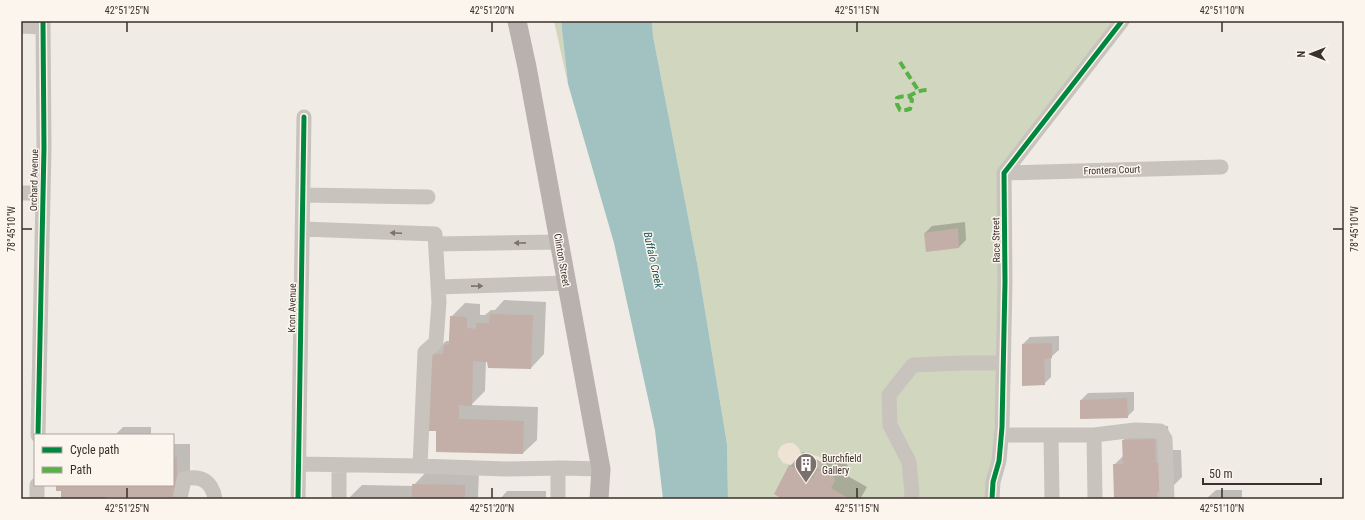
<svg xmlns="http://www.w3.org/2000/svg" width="1365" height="520" font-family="'Roboto Condensed',sans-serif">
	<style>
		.green { fill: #d1d6bf }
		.plaza { fill: #eee3d5 }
		.water { fill: #a1c2c1 }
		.shadow { fill: #0003 }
		.building { fill: #c3afa7 }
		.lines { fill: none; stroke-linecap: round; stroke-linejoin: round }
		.minor { stroke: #c9c3be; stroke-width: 15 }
		.major { stroke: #b8b1ad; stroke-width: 19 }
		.quiet { stroke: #57b246; stroke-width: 4; stroke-dasharray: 8 4; stroke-linecap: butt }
		.cycleway-casing { stroke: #fbf5ee; stroke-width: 8 }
		.cycleway { stroke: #00873e; stroke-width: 5 }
		.oneway { fill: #7b726d }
		.ticks { fill: none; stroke: #3b302b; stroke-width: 1.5 }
		.labels { text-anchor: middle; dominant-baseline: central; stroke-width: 3; stroke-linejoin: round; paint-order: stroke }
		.street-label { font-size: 10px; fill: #3b302b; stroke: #fbf5ee }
		.poi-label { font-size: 10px; fill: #3b302b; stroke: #fbf5ee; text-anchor: start }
		.water-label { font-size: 11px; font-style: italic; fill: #1f5a5e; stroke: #fbf5ee }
		.neatline { fill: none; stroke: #3b302b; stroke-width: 1.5 }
		.ticks-label { font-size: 10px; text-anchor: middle; fill: #3b302b }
	</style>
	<rect width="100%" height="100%" fill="#f0ebe5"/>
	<path class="green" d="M554,21h7l7,63z
		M652,21h470l-118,152 -12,326h-264l-1,-55 -29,-176 -45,-232z"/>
	<path class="plaza" d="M787,443h6l6,5 2,7 4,2 7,-2 6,1 4,3 2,9 -8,2 -3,6 -8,-4 -2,-4v-6l-5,-2 -6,5 -9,-2 -5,-7v-5l3,-5z"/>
	<path class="water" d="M561,21h91l1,15 45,232 29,176 1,55h-65l-8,-69 -41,-187 -46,-159z"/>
	<path class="shadow" d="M965,222l1,18 -7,7 -34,-14 7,-7z
		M504,300l42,2 -2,52 -13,14 -45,-9 -1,32 -14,14 67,2 -1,33 -14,13 -86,-23 -5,-76 14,-13h3l2,-24 14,-14 15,1v11h5l6,-5h4z
		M1059,336v14l-8,7v20l-7,7 -21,-40 7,-7z
		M1134,392v18l-7,7 -46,-17 7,-7z
		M1168,426l1,24h12l1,27 -11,11v11h-56l-1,-34 9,-9v-16l14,-13z
		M123,427h28v8h-36z
		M173,444h17v38l-82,14 -3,3h-43v-9l-5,-5h116z
		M803,452l22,12 6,-6 7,-2 8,5 2,6 -4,7 23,13 -7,12h-76l6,-33z
		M427,471l52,1 -1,25 -2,2h-128l14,-14 51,1z
		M1216,490h26v9h-36z
		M507,491h39v8h-46z"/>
	<path class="building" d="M958,228l1,20 -33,4 -2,-19z
		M490,314l43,1 -2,54 -43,-1 -1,-6 -14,-1 -1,45 -13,-1v14l65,2 -1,33 -87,-2v-21h-8l3,-77h12l1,-9 5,-1 1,-28 17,1v11l9,1v-6h13z
		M1052,343v15l-8,1 1,26 -23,1v-42z
		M1127,398l1,20 -48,1v-19z
		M1155,439l1,24h12l1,29h-12v7h-43l-1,-35h10l-1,-24z
		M173,457h4v40h-76v2h-40v-8h-5v-6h117z
		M789,465l24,13 3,-7 8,-2 9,5 2,7 -4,7 19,11h-68l-8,-5z
		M412,484l53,1v14h-53z"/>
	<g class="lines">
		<path class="minor" d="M21,26l22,1
			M1004,173l217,-6
			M21,193h22
			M303,195l125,2
			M303,229l132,5 4,68 -3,40 -11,10 -5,114
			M436,244l123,-2
			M438,287l129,-4
			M38,435l6,-287 -1,-127
			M1001,435h93l1,64
			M1051,435l1,64
			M1094,435l41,-5 25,1 5,8 2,60
			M299,464l121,2 86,3 56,-1 39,1
			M339,465v34
			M558,468v31
			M37,499v-14
			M180,499l4,-20c17,-4 28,2 31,20
			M298,499l6,-382
			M911,499l1,-6 -3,-31 -19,-37 -1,-30 24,-30 50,-2h40
			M992,499l1,-17 6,-21 3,-34 3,-145 -1,-109 118,-152"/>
		<path class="major" d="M517,21l10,46 74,402 -2,30"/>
		<path class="quiet" d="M900,62l18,28
			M909,96l3,4 -2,9 -4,1h-6l-3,-6v-6c5,-3 9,-1 14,-3 6,-3 9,-5 16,-5"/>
		<g class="cycleway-casing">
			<path id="cycleway" d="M38,435l6,-287 -1,-127
				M298,499l6,-382
				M992,499l1,-17 6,-21 3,-34 3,-145 -1,-109 118,-152"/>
		</g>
		<use href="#cycleway" class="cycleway"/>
	</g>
	<defs><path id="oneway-solid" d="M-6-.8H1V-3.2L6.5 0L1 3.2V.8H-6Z"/></defs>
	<g class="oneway">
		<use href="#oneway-solid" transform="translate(396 233) rotate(-178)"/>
		<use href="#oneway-solid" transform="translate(520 243) rotate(179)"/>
		<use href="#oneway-solid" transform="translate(477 286) rotate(-1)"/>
	</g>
	<path class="ticks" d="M127,22v10M492,22v10M857,22v10M1222,22v10M22,229h10M1333,229h10M127,488v10M492,488v10M857,488v10M1222,488v10"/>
	<defs>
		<g id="building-pin" transform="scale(1.15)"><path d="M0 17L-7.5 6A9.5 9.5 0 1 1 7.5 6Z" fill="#7a716c" stroke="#fbf5ee"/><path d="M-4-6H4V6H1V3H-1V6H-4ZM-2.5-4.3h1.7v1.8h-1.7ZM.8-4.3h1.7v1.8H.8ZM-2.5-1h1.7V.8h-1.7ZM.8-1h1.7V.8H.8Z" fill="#fff"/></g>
	</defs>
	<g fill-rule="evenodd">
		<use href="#building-pin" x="806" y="464"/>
	</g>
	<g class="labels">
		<g class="street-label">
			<text transform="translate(1112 170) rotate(-2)">Frontera Court</text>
			<text transform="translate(34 180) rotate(-89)">Orchard Avenue</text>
			<text transform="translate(996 240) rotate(-91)">Race Street</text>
			<text transform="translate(562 260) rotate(80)">Clinton Street</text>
			<text transform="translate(292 308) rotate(-89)">Kron Avenue</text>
		</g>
		<g class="poi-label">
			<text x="822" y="458">Burchfield<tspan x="822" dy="12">Gallery</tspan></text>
		</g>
		<g class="water-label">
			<text transform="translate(653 260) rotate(78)">Buffalo Creek</text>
		</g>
	</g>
	<rect width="1365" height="520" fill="none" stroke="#fbf5ee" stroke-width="44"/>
	<rect x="34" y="434" width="140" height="52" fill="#fbf5ee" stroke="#aea6a0"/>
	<rect x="42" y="447" width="20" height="6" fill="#00873e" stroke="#aea6a0"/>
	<text x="70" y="454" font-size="12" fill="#3b302b">Cycle path</text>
	<rect x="42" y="467" width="20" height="6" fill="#57b246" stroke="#aea6a0"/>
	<text x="70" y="474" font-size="12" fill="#3b302b">Path</text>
	<g transform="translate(1311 54) rotate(270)" stroke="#fbf5ee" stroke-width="3" paint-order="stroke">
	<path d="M0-3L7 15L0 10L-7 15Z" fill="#3b302b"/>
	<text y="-6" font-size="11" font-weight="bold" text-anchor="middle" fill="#3b302b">N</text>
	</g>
	<path d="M1203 478v6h118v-6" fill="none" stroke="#3b302b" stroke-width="2"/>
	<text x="1209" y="478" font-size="12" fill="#3b302b" stroke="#fbf5ee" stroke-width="3" paint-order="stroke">50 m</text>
	<rect x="22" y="22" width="1321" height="476" class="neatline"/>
	<g class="ticks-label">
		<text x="127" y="14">42°51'25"N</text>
		<text x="492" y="14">42°51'20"N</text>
		<text x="857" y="14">42°51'15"N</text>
		<text x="1222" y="14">42°51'10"N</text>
		<text transform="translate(1354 229) rotate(-90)" y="4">78°45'10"W</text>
		<text transform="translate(11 229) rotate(-90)" y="4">78°45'10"W</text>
		<text x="127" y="512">42°51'25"N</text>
		<text x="492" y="512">42°51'20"N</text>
		<text x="857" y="512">42°51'15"N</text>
		<text x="1222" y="512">42°51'10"N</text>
	</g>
</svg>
